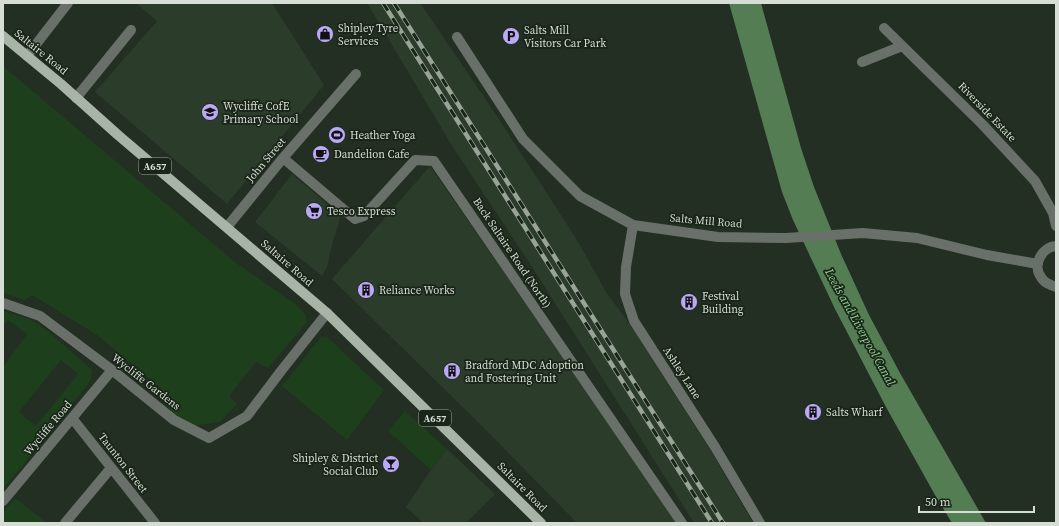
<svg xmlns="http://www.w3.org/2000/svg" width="1059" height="526" font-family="'Source Serif 4',serif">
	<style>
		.built { fill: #2b3c2a }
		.green { fill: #1d3f1c; fill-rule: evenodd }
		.water { fill: #557d53 }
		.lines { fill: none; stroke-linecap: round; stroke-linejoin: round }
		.minor { stroke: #697069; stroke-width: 10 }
		.major { stroke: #a7b4a6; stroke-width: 10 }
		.rail-casing { stroke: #99a398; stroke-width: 4.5 }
		.rail { stroke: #192518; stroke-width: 3; stroke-dasharray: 9; stroke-linecap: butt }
		.labels { text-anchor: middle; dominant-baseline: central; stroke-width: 3.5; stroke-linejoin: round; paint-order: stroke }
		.shield { fill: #192518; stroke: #9da69c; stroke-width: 1 }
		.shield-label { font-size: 10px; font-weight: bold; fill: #d5ddd4 }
		.poi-label { font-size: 11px; fill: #d5ddd4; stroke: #192518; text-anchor: start }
		.street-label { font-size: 11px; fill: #d5ddd4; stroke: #192518 }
		.water-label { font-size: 12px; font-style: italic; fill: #96d393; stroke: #192518 }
	</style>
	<rect width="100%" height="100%" fill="#222f22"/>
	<path class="built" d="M136,3h136l52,82 -97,119 -132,-112 62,-71z
		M367,3h53l77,113 82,127 27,49 27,37 79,124 41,70h-59l-160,-253 -83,-126z
		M430,166l248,357h-101l-93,-95 -152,-149z
		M292,174l49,42 -8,25 -6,26 -5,9 -67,-54z
		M447,449l48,45 -29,29h-43l-17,-16 25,-37z"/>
	<path class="green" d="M3,66l232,196 63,44 8,9 1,7 -39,46 -12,-6 -27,34 8,8 -17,18c-9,1 -18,3 -26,3 -12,-2 -25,-15 -31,-24l1,-4 -2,-8 -65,-54 -65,-40 -7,5 -22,-7z
		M3,311l27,8 18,12 44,39 -1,10 -44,56 -44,53v-122l24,-33 -19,-14 -5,6zM61,360l17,14 -42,52 -17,-14z
		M327,337l57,53 -37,50 -65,-54 38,-48z
		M405,411l42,38 -16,21 -43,-39z
		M15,498l32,25h-44v-10z"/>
	<path class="water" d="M729,3h32l40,145 13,39 27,67 28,61 31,58 86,150h-34l-17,-28 -49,-88 -51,-98 -42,-89 -11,-28z"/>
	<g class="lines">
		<path class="minor" d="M884,28l98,96 53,57 18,32 3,13
			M457,37l66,102 57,57 53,29 85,12 68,1 77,-5 54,5 70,17 51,9
			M27,56l41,-53
			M862,62l40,-16
			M76,98l55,-68
			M283,158l72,61 9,-3 51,-56 19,1 248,362
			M633,225l-7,42 -1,27 9,27 81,126 45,76
			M227,227l56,-69 73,-84
			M1056,246c-14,1 -24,19 -15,31 3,6 9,8 15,10
			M3,303l37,13 72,54 62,50 35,18 38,-22 34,-45 46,-58
			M72,418l83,105
			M3,501l109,-131
			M65,523l46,-55"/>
		<path class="major" d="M3,36l58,48 57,51 209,178 214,210"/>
		<g class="rail-casing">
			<path id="rail" d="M383,3l329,520
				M394,3l329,520"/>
		</g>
		<use href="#rail" class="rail"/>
	</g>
	<defs>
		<g id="shop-disc" transform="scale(0.9)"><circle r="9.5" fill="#baaaf6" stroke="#192518"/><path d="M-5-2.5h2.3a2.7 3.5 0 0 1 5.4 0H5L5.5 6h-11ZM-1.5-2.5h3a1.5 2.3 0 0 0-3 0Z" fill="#111"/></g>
		<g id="parking-disc" transform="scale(0.9)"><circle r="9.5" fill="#baaaf6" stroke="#192518"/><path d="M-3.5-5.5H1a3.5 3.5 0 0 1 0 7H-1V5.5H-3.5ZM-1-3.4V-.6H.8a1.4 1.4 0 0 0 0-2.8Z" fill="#111"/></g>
		<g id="school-disc" transform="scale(0.9)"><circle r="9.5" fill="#baaaf6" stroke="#192518"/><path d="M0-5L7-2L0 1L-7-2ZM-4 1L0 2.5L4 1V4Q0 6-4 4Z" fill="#111"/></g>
		<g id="stadium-disc" transform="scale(0.9)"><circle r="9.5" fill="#baaaf6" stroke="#192518"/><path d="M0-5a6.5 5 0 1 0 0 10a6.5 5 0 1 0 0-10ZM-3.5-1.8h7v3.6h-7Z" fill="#111"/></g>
		<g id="cafe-disc" transform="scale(0.9)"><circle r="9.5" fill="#baaaf6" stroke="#192518"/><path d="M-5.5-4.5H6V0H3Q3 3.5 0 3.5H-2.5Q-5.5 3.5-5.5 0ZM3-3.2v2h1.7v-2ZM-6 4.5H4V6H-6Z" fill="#111"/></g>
		<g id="supermarket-disc" transform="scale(0.9)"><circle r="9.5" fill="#baaaf6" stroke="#192518"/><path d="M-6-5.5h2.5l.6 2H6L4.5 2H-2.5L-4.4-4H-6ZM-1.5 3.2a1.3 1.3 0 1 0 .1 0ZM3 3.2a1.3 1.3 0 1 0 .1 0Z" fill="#111"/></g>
		<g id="building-disc" transform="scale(0.9)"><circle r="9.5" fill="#baaaf6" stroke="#192518"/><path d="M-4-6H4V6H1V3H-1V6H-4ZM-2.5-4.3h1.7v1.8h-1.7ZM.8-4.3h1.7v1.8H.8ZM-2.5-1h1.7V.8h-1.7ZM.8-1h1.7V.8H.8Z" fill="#111"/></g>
		<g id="bar-disc" transform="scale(0.9)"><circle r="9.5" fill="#baaaf6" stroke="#192518"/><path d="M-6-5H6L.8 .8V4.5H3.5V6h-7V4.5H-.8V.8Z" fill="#111"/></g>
	</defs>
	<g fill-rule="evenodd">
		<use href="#shop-disc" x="325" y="34"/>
		<use href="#parking-disc" x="511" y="36"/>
		<use href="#school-disc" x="210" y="112"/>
		<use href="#stadium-disc" x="337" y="135"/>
		<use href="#cafe-disc" x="321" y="154"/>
		<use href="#supermarket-disc" x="314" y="211"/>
		<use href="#building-disc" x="366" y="290"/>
		<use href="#building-disc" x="689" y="302"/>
		<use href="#building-disc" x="452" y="371"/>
		<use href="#building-disc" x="813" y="412"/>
		<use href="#bar-disc" x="391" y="464"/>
	</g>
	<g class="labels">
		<g class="shield">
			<rect x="139" y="158" width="32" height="16" rx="3"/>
			<rect x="419" y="410" width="32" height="16" rx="3"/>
		</g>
		<g class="shield-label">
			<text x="155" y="166">A657</text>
			<text x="435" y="418">A657</text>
		</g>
		<g class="poi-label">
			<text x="338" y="28">Shipley Tyre<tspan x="338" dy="13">Services</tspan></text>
			<text x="524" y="30">Salts Mill<tspan x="524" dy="13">Visitors Car Park</tspan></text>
			<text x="223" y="106">Wycliffe CofE<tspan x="223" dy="13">Primary School</tspan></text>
			<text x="350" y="135">Heather Yoga</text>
			<text x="334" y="154">Dandelion Cafe</text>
			<text x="327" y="211">Tesco Express</text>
			<text x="379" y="290">Reliance Works</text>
			<text x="702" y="296">Festival<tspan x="702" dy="13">Building</tspan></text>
			<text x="465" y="365">Bradford MDC Adoption<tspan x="465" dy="13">and Fostering Unit</tspan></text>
			<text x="826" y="412">Salts Wharf</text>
			<text x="378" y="458" text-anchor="end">Shipley &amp; District<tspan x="378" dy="13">Social Club</tspan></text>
		</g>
		<g class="street-label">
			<text transform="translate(41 52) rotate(39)">Saltaire Road</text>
			<text transform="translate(987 112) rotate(46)">Riverside Estate</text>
			<text transform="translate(266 160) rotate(-50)">John Street</text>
			<text transform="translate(706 221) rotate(5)">Salts Mill Road</text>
			<text transform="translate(512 253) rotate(56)">Back Saltaire Road (North)</text>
			<text transform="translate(287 263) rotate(41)">Saltaire Road</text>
			<text transform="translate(682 373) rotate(57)">Ashley Lane</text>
			<text transform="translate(146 382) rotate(38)">Wycliffe Gardens</text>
			<text transform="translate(48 428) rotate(-50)">Wycliffe Road</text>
			<text transform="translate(123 463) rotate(52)">Taunton Street</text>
			<text transform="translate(522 487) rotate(45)">Saltaire Road</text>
		</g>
		<g class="water-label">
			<text transform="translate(860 327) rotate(61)">Leeds and Liverpool Canal</text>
		</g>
	</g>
	<rect width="1059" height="526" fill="none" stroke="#d5ddd4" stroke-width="8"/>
	<path d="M919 506v6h115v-6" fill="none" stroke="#d5ddd4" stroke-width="2"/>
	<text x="925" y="506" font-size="12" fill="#d5ddd4" stroke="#192518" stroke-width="3" paint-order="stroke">50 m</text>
</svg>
